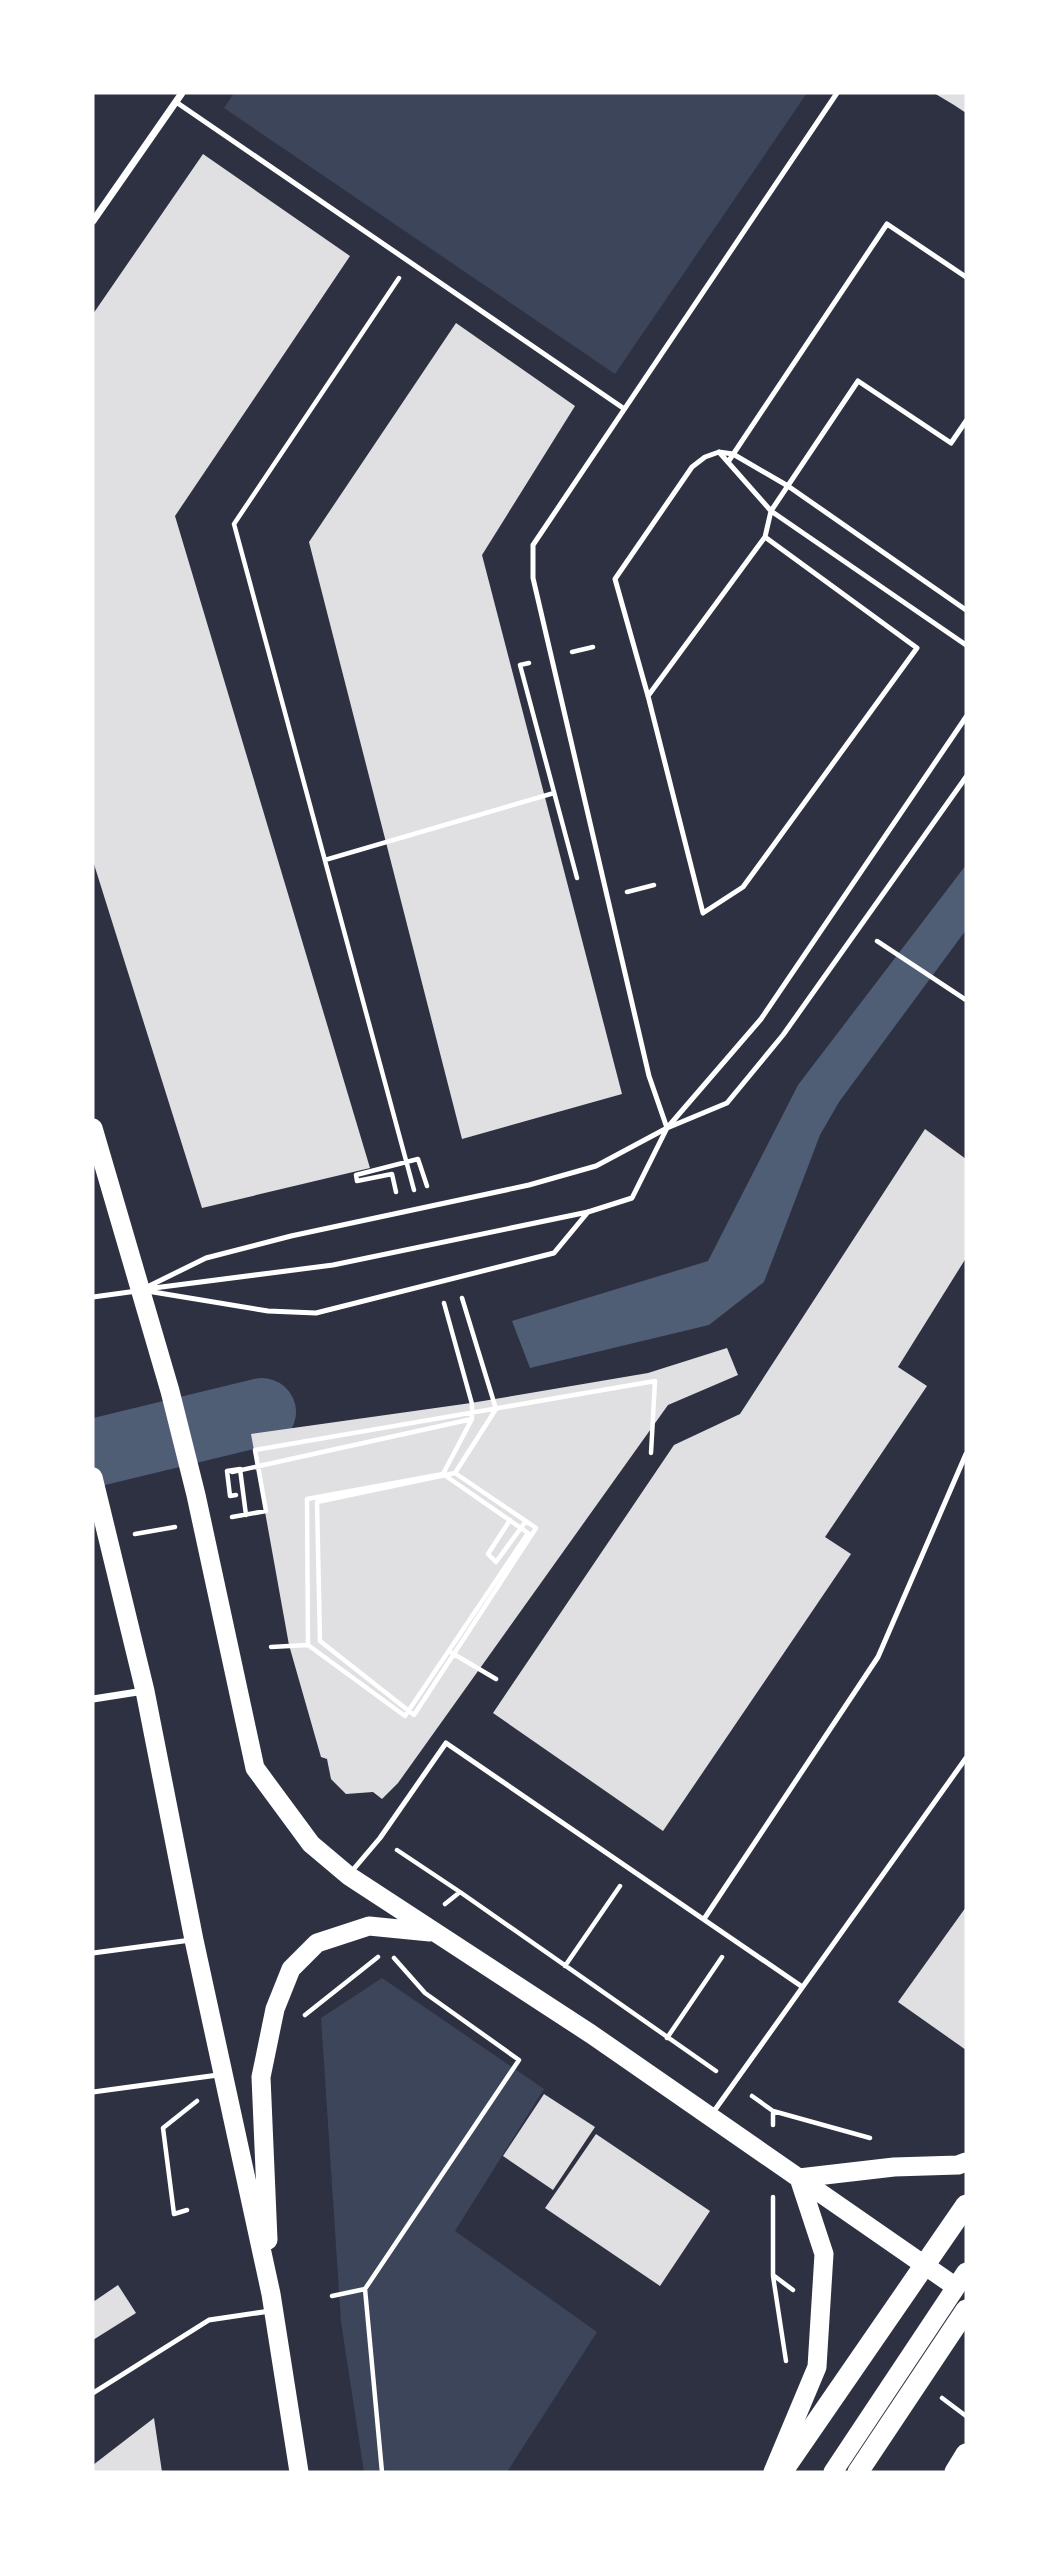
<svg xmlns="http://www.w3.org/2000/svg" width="1059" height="2565" font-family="'Fira Sans',sans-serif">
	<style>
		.green { fill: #3c4559 }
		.water { fill: #4f5d75 }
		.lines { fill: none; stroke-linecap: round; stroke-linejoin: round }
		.river { stroke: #4f5d75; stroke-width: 68 }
		.building { fill: #e0e0e3 }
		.path { stroke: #fff; stroke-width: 4.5 }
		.service { stroke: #fff; stroke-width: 5 }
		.minor { stroke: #fff; stroke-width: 7 }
		.trunk { stroke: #fff; stroke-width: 19 }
		.motorway { stroke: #fff; stroke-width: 21 }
	</style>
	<rect width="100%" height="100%" fill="#2d3142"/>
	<path class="green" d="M234,93h573l-192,281 -391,-266z
		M382,1978l162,111 -89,142 142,101 -90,140h-143l-23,-150 -20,-304z"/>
	<path class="water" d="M966,865v65l-127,172 -19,33 -56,147 -55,43 -179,43 -18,-47 196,-60 90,-176z"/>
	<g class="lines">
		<path class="river" d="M93,1453l169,-41"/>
	</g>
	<path class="building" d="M934,93h32v20l-12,-8z
		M203,154l147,102 -175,260 195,652 -168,40 -109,-347v-547z
		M456,323l119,83 -93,149 140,539 -160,45 -153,-597z
		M925,1129l41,30v99l-68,109 29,19 -102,151 26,17 -188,277 -170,-118 181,-268 66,-31z
		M727,1348l11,27 -70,30 -270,378 -16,16 -9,-7 -27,2 -15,-15 -4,-20 -6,-2 -32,-112 -38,-211 220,-31 177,-30z
		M966,1907v143l-68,-48z
		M544,2094l51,33 -42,63 -50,-34z
		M596,2134l114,77 -50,75 -115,-78z
		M118,2285l18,28 -43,27v-38z
		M154,2418l8,54h-69v-7z"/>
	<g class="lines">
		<path class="path" d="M399,278l-165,246 180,666
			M572,652l21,-5
			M529,663l-9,2 57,213
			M325,860l229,-67
			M627,892l27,-7
			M877,941l89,59
			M396,1192l-4,-18 -35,7 -1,-6 62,-16 9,27
			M232,1472l240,-53
			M455,1473l81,55 -122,187 -94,-74 -3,-139z
			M455,1473l41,-64 -34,-111
			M443,1474l29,-55v-15l-28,-101
			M443,1474l85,59 -123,183 -97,-71 -1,-146z
			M236,1495l-6,1 -3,-25 13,-2 6,46
			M232,1517l34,-6 -11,-61 400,-69 -4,72
			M510,1520l-22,34 8,8 30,-41
			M135,1534l40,-7
			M271,1647l37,-2
			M452,1653l44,26
			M397,1850l63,42
			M445,1904l15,-12 256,179
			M565,1966l55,-80
			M305,2015l73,-58
			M667,2038l55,-81
			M752,2096l21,15v14
			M773,2111l97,27
			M773,2197v78l20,15
			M187,2210l-13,4 -11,-86 34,-27
			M773,2276l13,85
			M365,2289l17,183
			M332,2296l33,-7 154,-229 -94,-67 -31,-35
			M942,2398l24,18"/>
		<path class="service" d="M176,102l447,306
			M719,452l52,59 195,134
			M728,462l159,-238 79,53
			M765,537l6,-26 87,-130 93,62 15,-22
			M648,696l117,-159 152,111 -174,239 -40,26 -55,-217 -33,-117 77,-112 13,-10 14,-5 14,2 55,32 178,124
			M667,1128l-18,-52 -116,-498v-33l304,-452
			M145,1288l61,-30 85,-22 238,-51 67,-19 71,-38 60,-25 56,-68 183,-258
			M146,1289l187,-24 255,-53 44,-14 35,-70 94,-109 205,-302
			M147,1291l121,20 48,2 238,-60 34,-41
			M93,1297l44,-6
			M352,1871l28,-33 66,-95 355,243
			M704,1919l174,-262 88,-203
			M93,1953l98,-13
			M93,2092l125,-17
			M712,2114l254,-356
			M93,2393l116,-73 61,-9"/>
		<path class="minor" d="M93,221l89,-128
			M93,1699l51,-8"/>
		<path class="trunk" d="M93,1128l77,263 26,104 59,273 56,76 38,32 242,158 365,253
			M93,1477l52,214 49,249 77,354 28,178
			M799,2178l95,-11 64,-2 8,-3
			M268,2240l-7,-163 14,-68 16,-40 26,-26 52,-17 61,6
			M773,2472l44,-105 7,-113 -25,-76
			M833,2472l133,-200"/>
		<path class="motorway" d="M782,2472l184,-267
			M858,2472l108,-162
			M955,2472l11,-18"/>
	</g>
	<rect width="1059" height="2565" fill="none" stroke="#ffffff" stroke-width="189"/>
</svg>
